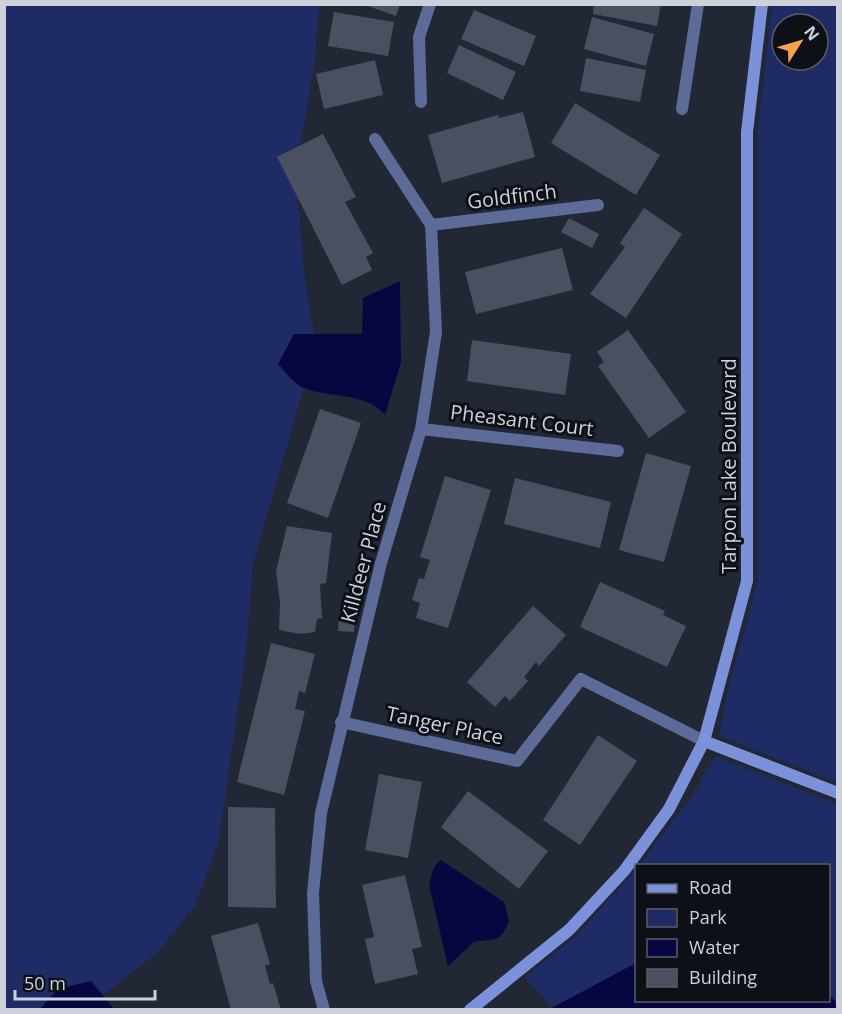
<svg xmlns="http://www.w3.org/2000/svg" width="842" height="1014" font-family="'Open Sans',sans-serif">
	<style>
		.green { fill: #1f2b64; fill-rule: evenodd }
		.water { fill: #060740 }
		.building { fill: #4b5061 }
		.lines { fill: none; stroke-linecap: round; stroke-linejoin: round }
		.street { stroke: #5d6b98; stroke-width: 12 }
		.secondary { stroke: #7b91d9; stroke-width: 12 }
		.labels { text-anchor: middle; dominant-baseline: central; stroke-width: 6; stroke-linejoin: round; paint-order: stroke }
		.street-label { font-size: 20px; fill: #cdd1db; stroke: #0e1017 }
	</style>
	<rect width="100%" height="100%" fill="#222735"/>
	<path class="green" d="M5,5h314l-4,57 -19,107 8,105 10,60h-20l7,53h3l-51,177 -6,81 -28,196 -24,65 -37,46 -55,43 -12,-14 -33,8 -18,20 -35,1z
		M772,5h65v777l-118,-46 9,-46 30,-110v-449zM782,24h36v36h-36z
		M715,756l122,48v199l-8,-8 -1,-129 -188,-1 54,-72z
		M636,870v93l-86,46 1,-3 -26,-29 50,-40z"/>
	<path class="water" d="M400,281l1,81 -16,53c-19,-24 -58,-16 -83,-28 -9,-4 -17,-16 -24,-23l16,-30h68l1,-36z
		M441,860l63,42 5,19c-9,23 -15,17 -35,21l-26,24 -19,-81 5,-18z
		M636,963v37h192l1,-5 8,8v6h-287z
		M91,981l23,28h-74l18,-20z"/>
	<path class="building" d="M362,4h38l-4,12z
		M594,4h67l-4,22 -64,-12z
		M474,10l62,26 -12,30 -63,-27z
		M334,12l60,10 -6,34 -60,-10z
		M592,17l62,17 -8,32 -62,-17z
		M459,45l57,27 -13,28 -56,-27z
		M586,58l60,12 -6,32 -60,-11z
		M375,60l8,35 -59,14 -8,-35z
		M575,103l85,52 -24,40 -85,-52z
		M523,112l12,45 -93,26 -14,-48 70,-20 1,3z
		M323,134l33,63 -11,5 28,51 -7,4 6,13 -30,15 -65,-128z
		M644,208l38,26 -56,84 -36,-24 35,-47 -5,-4z
		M569,218l30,16 -7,14 -31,-16z
		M562,248l11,42 -97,24 -11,-42z
		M628,330l58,82 -37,26 -51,-72 6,-4 -7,-10z
		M472,340l99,14 -6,41 -98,-14z
		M320,409l41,14 -33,95 -41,-15z
		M646,453l45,13 -27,96 -45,-12z
		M445,476l46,14 -43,138 -32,-10 4,-15 -8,-3 7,-22 5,1 6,-19 -10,-3z
		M515,478l96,24 -11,46 -96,-24z
		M287,526l45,7 -6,50 -6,1 2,34 -5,1 -2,13 -15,2 -21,-4 1,-27 -4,-32z
		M600,582l65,29 -2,4 23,11 -19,41 -87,-40z
		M533,606l33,29 -27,31 -3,-4 -12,15 4,4 -18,20 -5,-5 -10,11 -28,-25z
		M339,614l16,2 -1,16 -16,-1z
		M271,643l44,11 -10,39 -6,-2 -4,18 10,2 -21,84 -47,-13z
		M598,735l39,26 -57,84 -37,-25z
		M379,774l43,8 -14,76 -43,-8z
		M468,791l80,60 -29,38 -78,-62z
		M228,807l47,1 1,100 -48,-1z
		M405,875l17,72 -10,2 6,25 -43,10 -10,-45 9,-2 -12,-52z
		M258,923l12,41 -5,2 5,18 3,-1 8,27h-50l-20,-74z"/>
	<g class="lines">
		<path class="street" d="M421,102l-2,-65 11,-33
			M682,109l16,-105
			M431,225l167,-20
			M421,429l197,22
			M341,722l176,39 64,-82 123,62
			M324,1010l-8,-29 -3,-88 8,-80 60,-250 40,-134 15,-97 -5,-107 -56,-86"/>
		<path class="secondary" d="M704,741l134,52
			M470,1010l99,-80 55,-59 45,-62 35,-68 43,-160v-449l15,-128"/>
	</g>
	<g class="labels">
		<g class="street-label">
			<text transform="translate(512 196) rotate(-7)">Goldfinch</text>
			<text transform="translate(522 420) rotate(7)">Pheasant Court</text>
			<text transform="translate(728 466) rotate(-90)">Tarpon Lake Boulevard</text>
			<text transform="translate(363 562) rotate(-75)">Killdeer Place</text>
			<text transform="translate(445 725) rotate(12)">Tanger Place</text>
		</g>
	</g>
	<rect width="842" height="1014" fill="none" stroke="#cdd1db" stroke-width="12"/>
	<rect x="635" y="864" width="195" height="138" fill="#0e1017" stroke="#5a5d65" stroke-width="1.5"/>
	<rect x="647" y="884" width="30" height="9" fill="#7b91d9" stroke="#5a5d65" stroke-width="1.5"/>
	<text x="689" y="894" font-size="18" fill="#cdd1db">Road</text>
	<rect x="647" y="909" width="30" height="18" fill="#1f2b64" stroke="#5a5d65" stroke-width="1.5"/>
	<text x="689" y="924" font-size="18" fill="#cdd1db">Park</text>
	<rect x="647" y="939" width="30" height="18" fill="#060740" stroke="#5a5d65" stroke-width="1.5"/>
	<text x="689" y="954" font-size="18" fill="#cdd1db">Water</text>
	<rect x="647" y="969" width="30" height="18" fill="#4b5061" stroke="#5a5d65" stroke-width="1.5"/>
	<text x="689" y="984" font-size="18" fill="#cdd1db">Building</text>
	<g transform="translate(800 42) rotate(53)"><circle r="28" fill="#0e1017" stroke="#5a5d65" stroke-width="1.5"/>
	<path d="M0-4.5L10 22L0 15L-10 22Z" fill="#f99f4d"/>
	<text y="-9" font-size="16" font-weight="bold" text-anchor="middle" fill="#cdd1db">N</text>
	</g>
	<path d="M15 990v9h140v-9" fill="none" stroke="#cdd1db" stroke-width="3"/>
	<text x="24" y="990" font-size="18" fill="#cdd1db" stroke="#0e1017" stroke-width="4.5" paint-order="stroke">50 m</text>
</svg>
